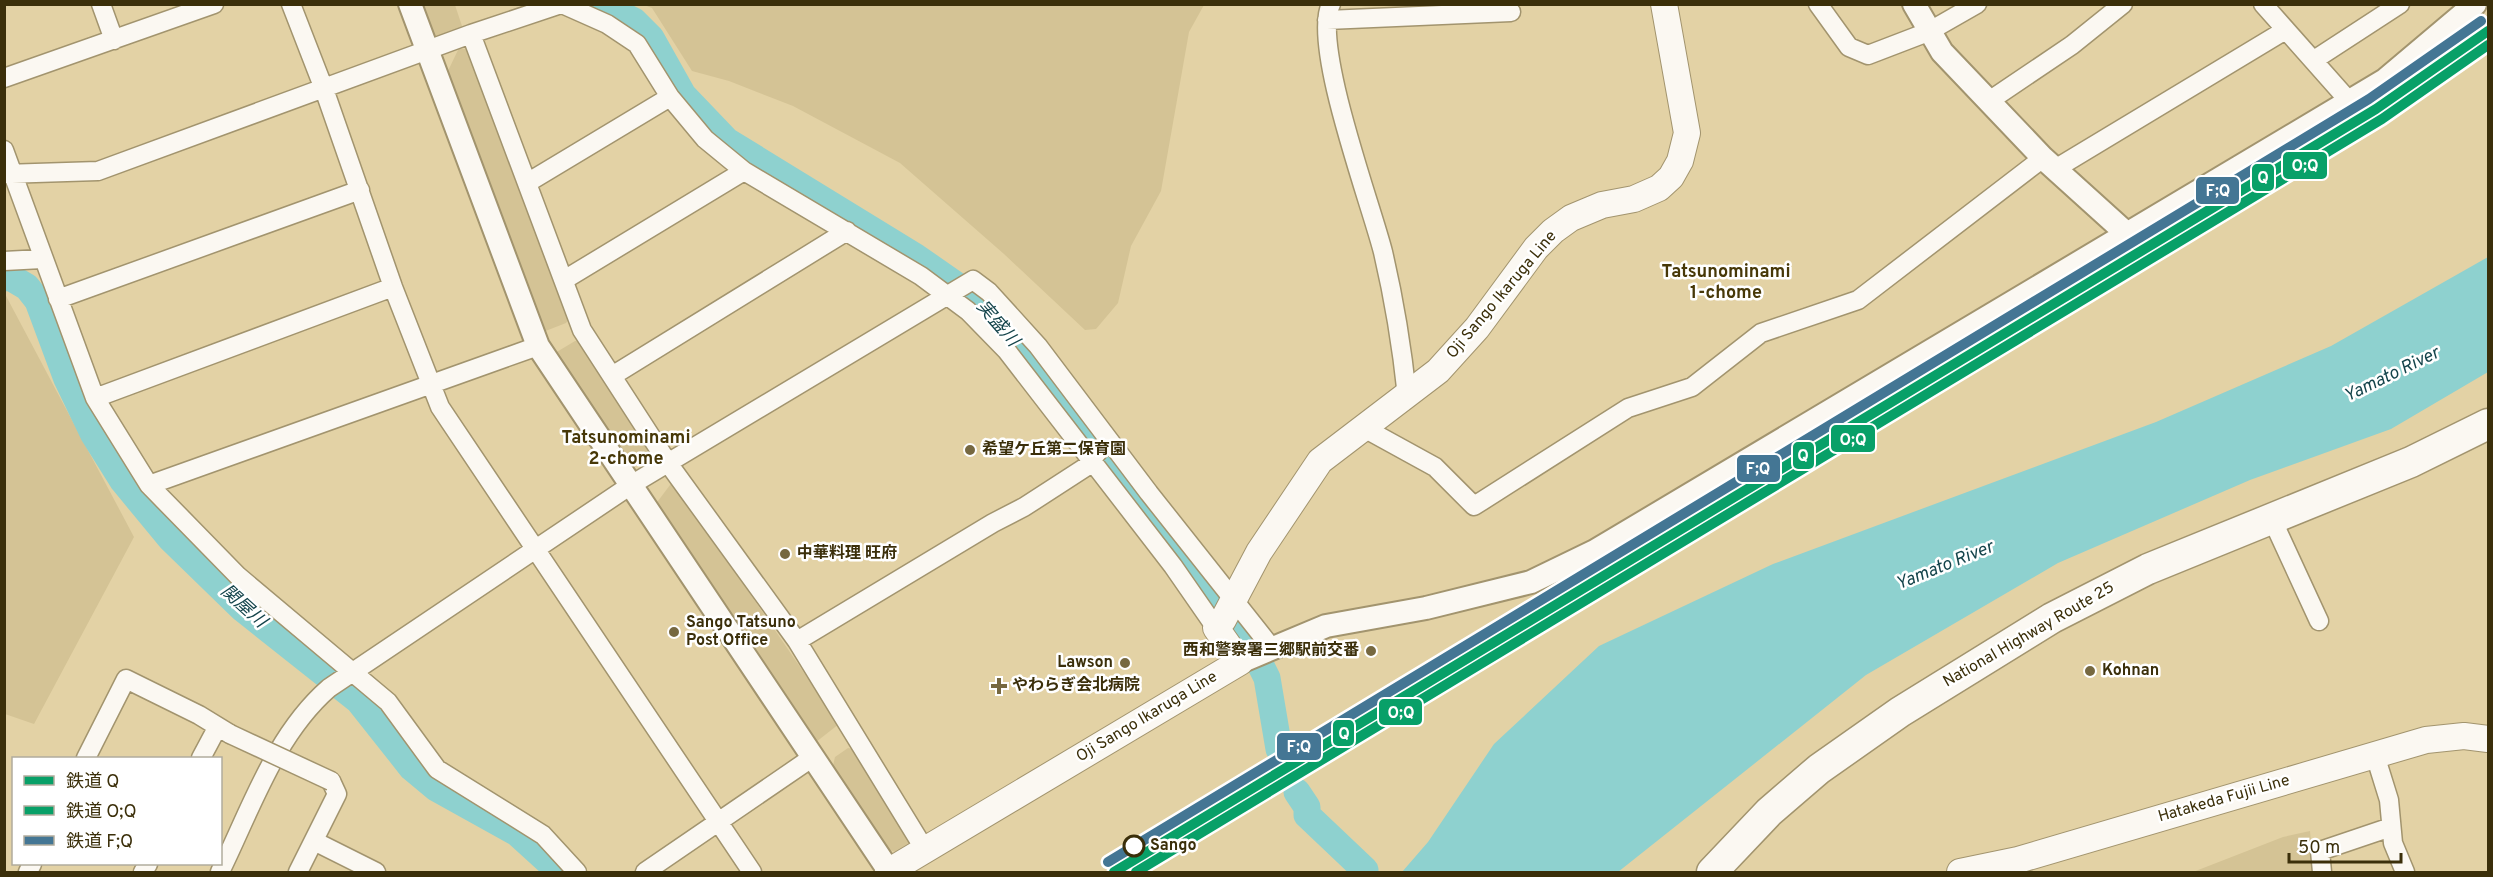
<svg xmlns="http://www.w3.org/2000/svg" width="2493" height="877" font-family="Overpass,'Noto Sans JP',sans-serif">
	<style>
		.green { fill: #d4c395 }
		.water { fill: #8ed1cf }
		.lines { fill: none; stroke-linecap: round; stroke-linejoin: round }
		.river { stroke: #8ed1cf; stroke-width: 27 }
		.minor-casing { stroke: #a2946e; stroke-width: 21 }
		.tertiary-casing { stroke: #a2946e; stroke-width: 26 }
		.secondary-casing { stroke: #a2946e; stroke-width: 28 }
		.trunk-casing { stroke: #a2946e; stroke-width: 33 }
		.minor { stroke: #fbf8f2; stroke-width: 18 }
		.tertiary { stroke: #fbf8f2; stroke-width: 22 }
		.secondary { stroke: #fbf8f2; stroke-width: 26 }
		.trunk { stroke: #fbf8f2; stroke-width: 30 }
		.minor-bridge-casing { stroke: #a2946e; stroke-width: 21; stroke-linecap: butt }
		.minor-bridge { stroke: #fbf8f2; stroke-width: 18 }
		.rail-1-casing { stroke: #fff; stroke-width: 15 }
		.rail-2-casing { stroke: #fff; stroke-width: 15 }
		.rail-3-casing { stroke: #fff; stroke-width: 15 }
		.rail-1 { stroke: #08a068; stroke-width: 10 }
		.rail-2 { stroke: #08a068; stroke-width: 10 }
		.rail-3 { stroke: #447694; stroke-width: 10 }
		.poi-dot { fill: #766840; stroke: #fff; stroke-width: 2 }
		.stop-dot { fill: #fff; stroke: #3b2f0a; stroke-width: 3 }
		.labels { text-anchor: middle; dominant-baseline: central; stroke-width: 5; stroke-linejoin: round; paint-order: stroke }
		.street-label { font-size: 16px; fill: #3b2f0a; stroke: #fff }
		.poi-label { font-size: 16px; font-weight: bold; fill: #3b2f0a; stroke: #fff; text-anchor: start }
		.stop-label { font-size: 16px; font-weight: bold; fill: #3b2f0a; stroke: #fff; text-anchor: start }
		.neighbourhood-label { font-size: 18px; font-weight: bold; fill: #473808; stroke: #fff }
		.water-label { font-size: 18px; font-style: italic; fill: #14444b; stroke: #fff }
		.line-badge { stroke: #fff; stroke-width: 2 }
		.badge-label { font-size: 16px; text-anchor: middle; font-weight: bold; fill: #fff }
	</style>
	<rect width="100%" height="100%" fill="#e3d2a5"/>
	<path class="green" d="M423,5h32l7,21 -2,6 -25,6z
		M644,5h560l-15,27 -28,159 -30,55 -13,57 -22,26 -11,1 -81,-76 -104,-91 -107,-57 -64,-25 -37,-10 -40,-63z
		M459,48l10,2 100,269 -3,4 -23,9 -96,-259z
		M5,294l129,243 -100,187 -29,-10z
		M575,341h4l73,113 -16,10 -9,-1 -72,-110z
		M673,481l166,243 -23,18 -5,-3 -156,-234z
		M848,748l5,1 65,95 -20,9 -11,-4 -55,-79 3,-13z
		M2310,831l4,41h-121l90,-35z"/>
	<path class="water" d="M2488,257v115l-97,57 -141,51 -192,83 -192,112 -248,197h-216l26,-30 66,-98 105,-98 174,-82 383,-142 175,-76z"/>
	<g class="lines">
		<path class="river" d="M600,4l34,17 17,17 32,57 44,46 189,116 56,39 76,87 199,255 20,40 12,71
			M4,278l6,-1 17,10 11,14 29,78 26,54 30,48 47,57 73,71 116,92 53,67 24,20 81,45 43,39
			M1297,792l10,15v8l58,55 -1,2"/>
		<g class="minor-casing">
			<path id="minor" d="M101,4l13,36
				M291,4l33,85 69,198 47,120 312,465
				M562,4l45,20 30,20 33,53 35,42 39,32 177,105 47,35 39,40 166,215 43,62
				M1331,4c-20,40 40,200 52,248 11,47 19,96 24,144
				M1818,4l31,43 19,8 60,-23 49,-28
				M2263,4l86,97
				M1327,20l184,-8
				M471,34l111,296 86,133 129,178 128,209
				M2314,60l86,-56
				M4,78l210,-74
				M1989,101l83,-56 51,-41
				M4,150l91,248 54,87 89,91 150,126 49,67 106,66 34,37
				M2055,169l229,-138
				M4,174l94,-3 373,-137 90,-30
				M527,183l143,-86
				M4,261l38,-2
				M564,280l180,-109
				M58,299l302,-109
				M612,376l235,-145
				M95,398l298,-111
				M1364,428l71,39 39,39 154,-98 64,-21 69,-54 97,-33 185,-142
				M149,485l389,-139
				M2272,519l47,102
				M797,641l196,-118 31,-16 68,-44 3,-8 14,-15
				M2375,755l14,45 4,43 12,29
				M86,758l40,-79 73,36 31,19
				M201,758l16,-30
				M314,841l62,31
				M28,872l4,-8
				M143,872l5,-8
				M220,872c31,-63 55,-137 109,-184l302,-203 342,-205 16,12 49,54 111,147 122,154
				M298,872l39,-78 -6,-13
				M645,872l168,-115
				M2322,872l-2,-21 71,-24"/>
		</g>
		<g class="tertiary-casing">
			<path id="tertiary" d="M410,4l128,342 351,525
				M1914,4l28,48 101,106 83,75
				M1240,662l86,-36 100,-18 105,-26 64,-31 790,-471 90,-76"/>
		</g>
		<g class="secondary-casing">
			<path id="secondary" d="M888,872l352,-210 -24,-34 7,-8 36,-68 61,-91 118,-90 39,-43 59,-80 17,-17 18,-13 31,-13 32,-6 25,-11 12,-11 9,-16 7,-28 -23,-129
				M1960,872l58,-12 408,-120 38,-4 24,3"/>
		</g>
		<g class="trunk-casing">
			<path id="trunk" d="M1712,872l57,-60 50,-43 81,-57 152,-94 96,-49 263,-107 77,-38"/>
		</g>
		<use href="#minor" class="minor"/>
		<use href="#tertiary" class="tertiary"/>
		<use href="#secondary" class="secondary"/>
		<use href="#trunk" class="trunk"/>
		<g class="minor-bridge-casing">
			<path id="minor-bridge" d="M230,734l101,47"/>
		</g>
		<use href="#minor-bridge" class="minor-bridge"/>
		<g class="rail-1-casing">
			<path id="rail-1" d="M1114,872l1262,-763 112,-78"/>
		</g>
		<g class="rail-2-casing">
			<path id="rail-2" d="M1136,872l1246,-753 106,-74"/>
		</g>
		<g class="rail-3-casing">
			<path id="rail-3" d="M1108,862l1261,-763 112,-78"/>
		</g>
		<use href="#rail-1" class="rail-1"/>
		<use href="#rail-2" class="rail-2"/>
		<use href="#rail-3" class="rail-3"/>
	</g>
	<g class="poi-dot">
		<circle cx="970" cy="450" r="6"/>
		<circle cx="785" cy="554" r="6"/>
		<circle cx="674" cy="632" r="6"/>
		<circle cx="1371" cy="651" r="6"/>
		<circle cx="1125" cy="663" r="6"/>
		<circle cx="2090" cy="671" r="6"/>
		<path d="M996 677h6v6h6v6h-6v6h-6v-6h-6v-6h6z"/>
	</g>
	<circle class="stop-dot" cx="1134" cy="846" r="10"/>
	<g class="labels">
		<g class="street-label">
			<text transform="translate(1502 295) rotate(-50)">Oji Sango Ikaruga Line</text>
			<text transform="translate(2029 635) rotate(-30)">National Highway Route 25</text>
			<text transform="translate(1147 717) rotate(-31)">Oji Sango Ikaruga Line</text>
			<text transform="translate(2224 799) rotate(-16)">Hatakeda Fujii Line</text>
		</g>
		<g class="poi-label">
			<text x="982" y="450">希望ケ丘第二保育園</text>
			<text x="797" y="554">中華料理 旺府</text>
			<text x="686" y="623">Sango Tatsuno<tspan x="686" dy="18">Post Office</tspan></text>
			<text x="1359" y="651" text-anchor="end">西和警察署三郷駅前交番</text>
			<text x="1113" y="663" text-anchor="end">Lawson</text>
			<text x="2102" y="671">Kohnan</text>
			<text x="1012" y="686">やわらぎ会北病院</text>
		</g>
		<g class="stop-label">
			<text x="1150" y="846">Sango</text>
		</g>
		<g class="neighbourhood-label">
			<text x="1726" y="272">Tatsunominami<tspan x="1726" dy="21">1-chome</tspan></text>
			<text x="626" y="438">Tatsunominami<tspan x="626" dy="21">2-chome</tspan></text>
		</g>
		<g class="water-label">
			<text transform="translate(997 324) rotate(49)">実盛川</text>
			<text transform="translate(2392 375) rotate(-26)">Yamato River</text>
			<text transform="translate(1945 566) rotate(-22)">Yamato River</text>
			<text transform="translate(243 607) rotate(42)">関屋川</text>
		</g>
	</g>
	<g class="line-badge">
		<rect x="2282" y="151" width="46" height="29" rx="6" fill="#08a068"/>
		<rect x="2251" y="163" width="24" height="29" rx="6" fill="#08a068"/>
		<rect x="2195" y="176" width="45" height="29" rx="6" fill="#447694"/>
		<rect x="1830" y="424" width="46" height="29" rx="6" fill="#08a068"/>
		<rect x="1792" y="441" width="23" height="29" rx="6" fill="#08a068"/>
		<rect x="1736" y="454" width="45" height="29" rx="6" fill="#447694"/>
		<rect x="1378" y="698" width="45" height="28" rx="6" fill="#08a068"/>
		<rect x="1332" y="719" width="23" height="28" rx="6" fill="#08a068"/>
		<rect x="1276" y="732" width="46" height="29" rx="6" fill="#447694"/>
	</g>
	<g class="badge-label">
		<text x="2305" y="171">O;Q</text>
		<text x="2263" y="183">Q</text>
		<text x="2218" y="196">F;Q</text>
		<text x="1853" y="445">O;Q</text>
		<text x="1803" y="461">Q</text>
		<text x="1758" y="474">F;Q</text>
		<text x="1401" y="718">O;Q</text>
		<text x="1344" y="739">Q</text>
		<text x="1299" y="752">F;Q</text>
	</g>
	<rect width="2493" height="877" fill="none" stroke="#3b2f0a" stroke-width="12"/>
	<rect x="12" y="757" width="210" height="108" fill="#ffffff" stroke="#b1ac9d" stroke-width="1.5"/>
	<rect x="24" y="776" width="30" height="9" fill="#08a068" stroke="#b1ac9d" stroke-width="1.5"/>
	<text x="66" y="787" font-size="18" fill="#3b2f0a">鉄道 Q</text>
	<rect x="24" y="806" width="30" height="9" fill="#08a068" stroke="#b1ac9d" stroke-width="1.5"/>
	<text x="66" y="817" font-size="18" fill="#3b2f0a">鉄道 O;Q</text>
	<rect x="24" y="836" width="30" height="9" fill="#447694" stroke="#b1ac9d" stroke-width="1.5"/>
	<text x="66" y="847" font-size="18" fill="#3b2f0a">鉄道 F;Q</text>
	<path d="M2289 853v9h112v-9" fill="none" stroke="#3b2f0a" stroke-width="3"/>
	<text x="2298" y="853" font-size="18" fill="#3b2f0a" stroke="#ffffff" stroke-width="4.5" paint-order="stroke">50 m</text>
</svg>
